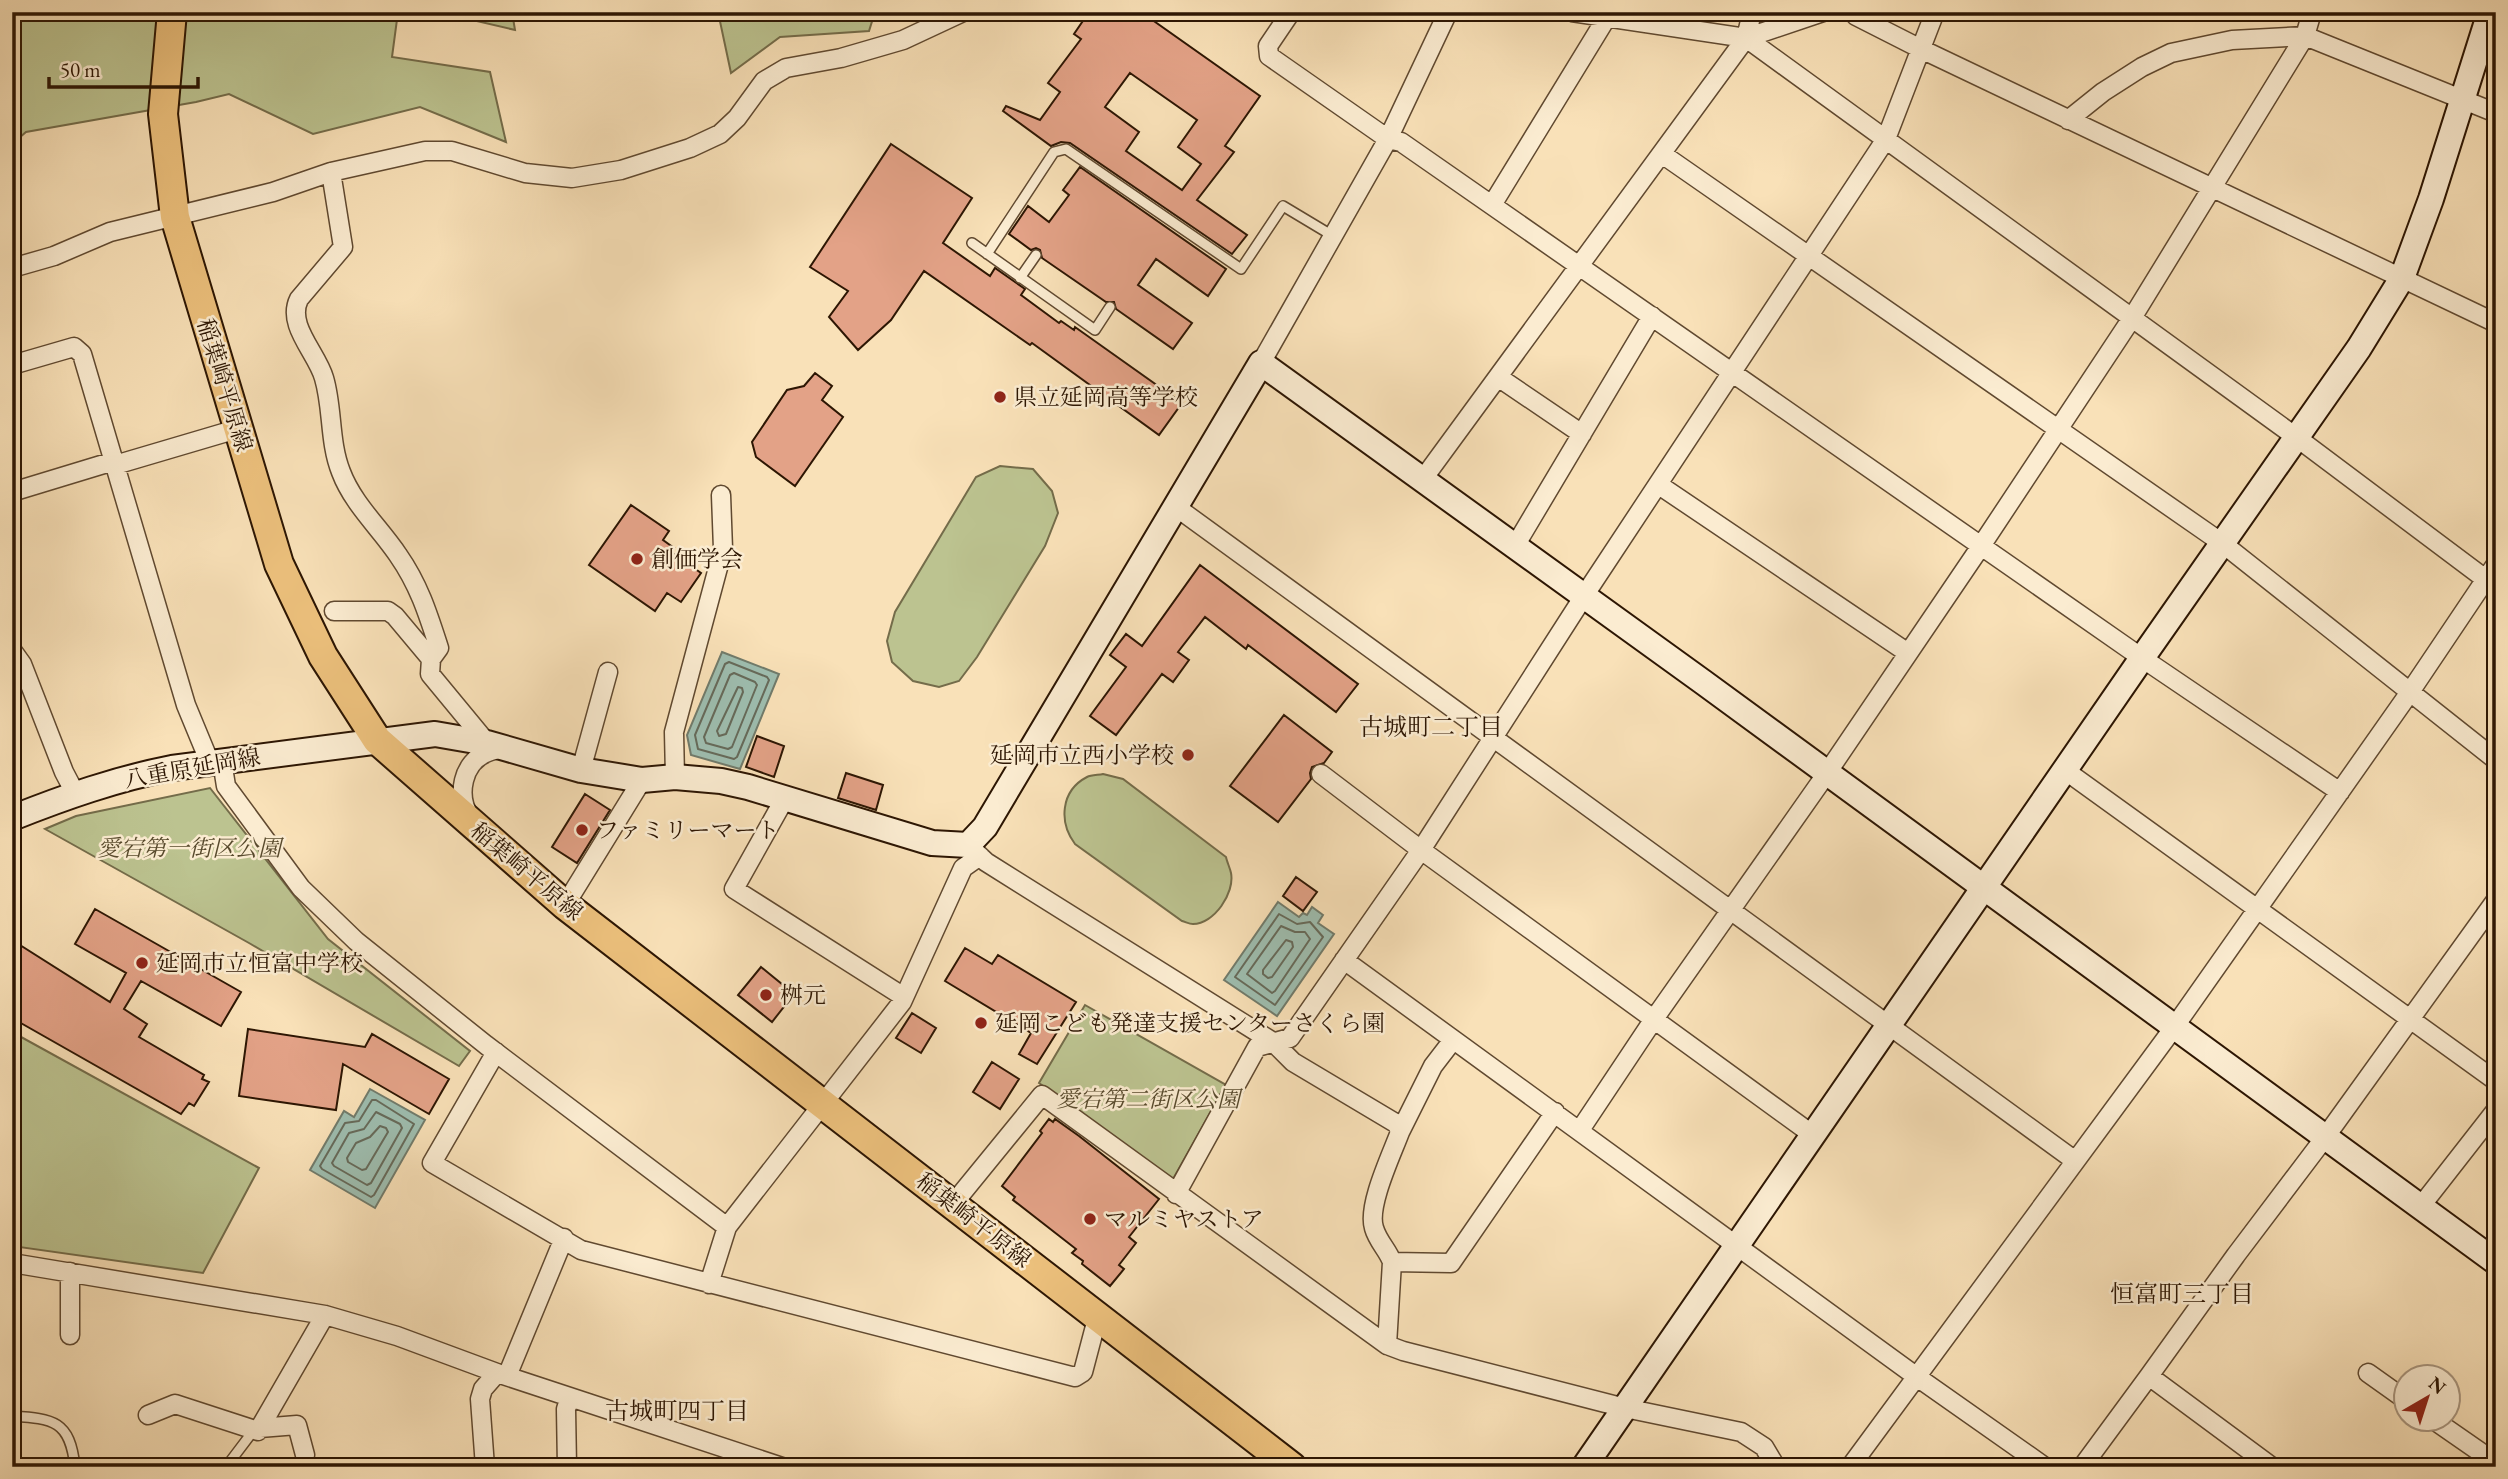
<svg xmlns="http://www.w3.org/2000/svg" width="2508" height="1479" font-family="'EB Garamond','Noto Serif JP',serif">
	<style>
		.green { fill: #bcc390; stroke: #746c4a; stroke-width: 2 }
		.water { fill: #9ebeb0; stroke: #717b6b; stroke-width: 2 }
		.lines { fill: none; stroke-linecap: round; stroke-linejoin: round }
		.shore { stroke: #666a5a; stroke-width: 2 }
		.building { fill: #e3a287; stroke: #2d1603; stroke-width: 2; fill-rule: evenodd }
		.lane-casing { stroke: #604930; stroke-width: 12 }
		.street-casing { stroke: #604930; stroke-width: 21 }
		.secondary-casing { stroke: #2d1603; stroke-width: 28 }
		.primary-casing { stroke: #2d1603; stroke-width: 32 }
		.lane { stroke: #fbecd1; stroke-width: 9 }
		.street { stroke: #fbecd1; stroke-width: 18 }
		.secondary { stroke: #fbecd1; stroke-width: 24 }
		.primary { stroke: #ecc07c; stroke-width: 28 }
		.poi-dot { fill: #8f2418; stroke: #fbecd1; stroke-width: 2.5 }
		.labels { text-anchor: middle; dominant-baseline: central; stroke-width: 5; stroke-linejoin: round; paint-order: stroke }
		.street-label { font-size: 23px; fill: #2d1603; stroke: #fbecd1 }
		.poi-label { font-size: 23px; fill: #2d1603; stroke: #fbecd1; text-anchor: start }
		.park-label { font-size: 23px; font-style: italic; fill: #584a2d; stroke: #fbecd1 }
		.neighbourhood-label { font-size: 24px; fill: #2d1603; stroke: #fbecd1 }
	</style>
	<rect width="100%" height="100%" fill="#f9e1b8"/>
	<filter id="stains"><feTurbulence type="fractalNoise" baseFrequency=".00286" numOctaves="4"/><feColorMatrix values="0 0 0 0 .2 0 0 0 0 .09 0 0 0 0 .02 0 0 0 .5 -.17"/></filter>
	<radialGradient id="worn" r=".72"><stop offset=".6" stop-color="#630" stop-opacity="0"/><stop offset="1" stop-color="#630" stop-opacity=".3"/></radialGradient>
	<path class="green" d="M12,12h386l-6,45 98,15 16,70 -86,-35 -107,27 -84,-40 -33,8 -170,30 -14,12z
		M438,12h74l3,18z
		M718,12h157l-6,19 -89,6 -49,36z
		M1000,466l33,3 19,22 6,22 -13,33 -68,111 -18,24 -20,6 -26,-6 -21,-19 -5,-21 8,-29 81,-135z
		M1103,774l20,5 103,78c1,5 4,11 5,16 4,20 -17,51 -38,51 -4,0 -7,-2 -11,-3l-107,-77c-16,-21 -15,-53 12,-67 4,-2 12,-2 16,-3z
		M210,788l118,151 142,112 -11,15 -210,-123 -204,-114 31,-13z
		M1085,1005l141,80 -53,94 -134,-96z
		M12,1032l247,136 -56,105 -191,-27z"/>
	<path class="water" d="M722,652l57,22 -39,95 -49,-14 -4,-20z
		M1278,902l21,15 4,-4 4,2 5,-8 11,8 -5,8 16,11 -57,82 -53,-36z
		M370,1089l55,31 -50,88 -65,-38 34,-59 10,6z"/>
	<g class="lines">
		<path class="shore" d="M729,662l38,15 2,3 -32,77 -3,2 -36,-10 -3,-14 30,-71z
			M734,673l21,9 2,3 -25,62 -4,2 -22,-6 -2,-6 26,-62z
			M738,687l4,1 1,4 -17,42 -7,2 -2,-5z
			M1279,914l18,10 13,-2 13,15 -48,68 -40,-28z
			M1281,926l14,6h10l5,7 -35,52 -3,2 -25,-19z
			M1286,940l6,2 1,5 -21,30 -4,1 -5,-4v-4z
			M372,1100h4l38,24 -40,71 -3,2 -49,-28 -2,-3 25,-43 14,-2z
			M376,1112l24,12 2,4 -31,55 -4,2 -33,-19 -2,-3 17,-30 15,-4z
			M380,1126l6,2 2,4 -22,37 -4,1 -14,-8 -1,-4 9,-15 14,-6z"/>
	</g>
	<path class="building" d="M1089,12h52l119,84 -35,50 9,6 -37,48 50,35 -15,19 -162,-111 -9,-1 -10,4 -48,-35 3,-5 34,14 20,-28 -12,-9 33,-44 -7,-5zM1130,73l67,47 -19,27 23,17 -19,26 -56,-39 13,-19 -34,-25z
		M891,144l81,54 -29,45 47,33 5,-8 30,21 -4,6 38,28 2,-2 13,9 1,-3 107,76 -23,32 -127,-92 -2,2 -106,-74 -33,49 -33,30 -29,-33 19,-26 -38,-24z
		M1080,167l146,102 -18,27 -52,-37 -18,26 54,38 -19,26 -57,-40 -2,-7h-8l-64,-44 -2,-8 -4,-2 -5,2 -22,-16 19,-28 21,16 20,-27 -6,-5z
		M815,373l17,13 -10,14 21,17 -48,69 -39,-29 -4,-15 35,-52 17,-4z
		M631,505l38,26 -6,9 11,8 -3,4 30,21 -20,29 -14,-9 -12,18 -66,-46z
		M1200,565l158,119 -22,28 -88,-67 -2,4 -41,-32 -27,35 11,8 -16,22 -11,-8 -46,61 -26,-19 36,-49 -16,-12 16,-21 16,12z
		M1284,715l48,37 -8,11 -12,4 -2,6 1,6 -33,43 -48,-36z
		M757,736l27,10 -10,31 -28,-10z
		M846,773l37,12 -7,25 -38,-12z
		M585,794l25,16 -33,53 -25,-16z
		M1296,877l21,15 -14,19 -20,-15z
		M95,909l146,83 -20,34 -80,-45 -17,28 23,15 -8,13 65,38 -2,4 7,3 -15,24 -5,-3 -8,11 -169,-96v-78l98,62 16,-29 -51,-29z
		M965,948l27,16 6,-9 78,47 -39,62 -18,-10 12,-21 -86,-52z
		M761,967l33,27 -22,28 -34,-27z
		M912,1013l24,15 -15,25 -25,-15z
		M248,1029l117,18 7,-13 77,45 -20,35 -86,-50 -7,46 -97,-14z
		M992,1062l27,17 -19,30 -27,-17z
		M1049,1119l4,3 2,-3 24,17 80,63 -30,38 7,6 -17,22 5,4 -14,17 -28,-22 1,-3 -11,-8 4,-4 -63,-49 2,-3 -13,-11 40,-53 -2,-2z"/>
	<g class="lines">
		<g class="lane-casing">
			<path id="lane" d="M972,243l123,87 15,-23
				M987,254l67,-102 12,-3 175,120 42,-63 50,30
				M1020,278l16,-23
				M12,1416c41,3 58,4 63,51
				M226,1467l28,-37"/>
		</g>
		<g class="street-casing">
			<path id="street" d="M1291,12l-23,34 1,10 119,83 13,3 741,516 198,134
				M1572,12l174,26 77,-26
				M1853,12l3,4 65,33 575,274
				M1746,38l550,399 200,150
				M2068,120l35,-28 39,-25 29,-14 61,-13 73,-4 191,77
				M1662,154l560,389 274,217
				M331,172l12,75 -44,52c-13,26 18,54 25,79 9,30 5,64 17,94 12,32 39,56 57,83 21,30 30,59 41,93l-8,11 -1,15 57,69
				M1492,205l115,-188
				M12,268l42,-12 56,-24 163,-40 58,-20 94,-21h27l73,22 47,5 49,-8 69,-22 30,-14 17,-16 27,-37 22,-13 55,-10 62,-18 60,-28
				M1261,363l127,-224 60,-127
				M12,365l62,-18 8,7 104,351 24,58
				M1498,377l84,57
				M115,465l122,-36
				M1423,479l323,-441 6,-26
				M1659,485l249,168
				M12,492l102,-31
				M1176,507l898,653
				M1515,546l137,-230
				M334,611h54l7,5 36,43
				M12,650l10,14 42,108 11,21
				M222,761l4,25 75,102 55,53 130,104 241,182
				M581,770l27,-98
				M2066,771l430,310
				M1321,774l100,76 392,285
				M675,777l-1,-45 49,-183 -2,-54
				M785,798l-51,91 170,108
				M470,817c-14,-21 -8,-55 18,-65 5,-2 11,-3 16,-4
				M968,845l18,17 287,180 20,20 104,62 3,8c-9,24 -33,74 -26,96 4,14 14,22 18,34l-5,83
				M565,905l77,-125
				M1344,960l573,417 128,90
				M496,1052l-64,111 149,87 494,127 8,-5 15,-57
				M1580,1130l74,-111 173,-246 154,-227 151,-228 173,-282 7,-24
				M1400,1132l33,-66 20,-26
				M1176,1194l81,-147 33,-9 131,-188 163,-254 302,-457 49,-127
				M953,1204l89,-109 345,250 16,6 222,57 116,24 23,15 12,20
				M2421,1206l75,-96
				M1392,1262l59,1 104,-151
				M12,1263l313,52 72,21 100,37 285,94
				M709,1284l18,-57 175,-225 61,-134 17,-12
				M70,1335v-63
				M2368,1373l38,27
				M507,1376l57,-138
				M2149,1376l123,91
				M148,1415l27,-11 83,27 67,-116
				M2434,1420l62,43
				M260,1428l37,-3 8,30
				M485,1467l-5,-68 3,-10 14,-16
				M567,1467l-1,-58 4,-12
				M1850,1467l325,-441 235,-334 86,-128
				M2082,1467l67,-91 87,-121 90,-119 170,-236"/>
		</g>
		<g class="secondary-casing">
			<path id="secondary" d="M12,818c53,-21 104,-39 160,-50l263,-34 52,9 94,27 61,10 33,-3 46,4 27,6 184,56 36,2 17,-18 276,-464 442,319 793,580
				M1584,1467l558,-809 217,-310 43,-70 29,-79 59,-187"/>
		</g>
		<g class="primary-casing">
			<path id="primary" d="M172,12l-9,102 12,103 104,347 44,92 54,84 188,165 727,562"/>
		</g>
		<use href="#lane" class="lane"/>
		<use href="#street" class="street"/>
		<use href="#secondary" class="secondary"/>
		<use href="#primary" class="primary"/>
	</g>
	<g class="poi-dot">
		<circle cx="1000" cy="397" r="7"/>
		<circle cx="637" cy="559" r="7"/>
		<circle cx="1188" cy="755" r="7"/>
		<circle cx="582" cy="830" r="7"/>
		<circle cx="142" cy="963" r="7"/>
		<circle cx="766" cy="995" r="7"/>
		<circle cx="981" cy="1023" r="7"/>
		<circle cx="1090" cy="1219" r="7"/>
	</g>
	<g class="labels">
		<g class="street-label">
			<text transform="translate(225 385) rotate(73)">稲葉崎平原線</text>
			<text transform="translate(192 768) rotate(-10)">八重原延岡線</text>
			<text transform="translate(527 871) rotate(40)">稲葉崎平原線</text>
			<text transform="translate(974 1220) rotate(38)">稲葉崎平原線</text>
		</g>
		<g class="poi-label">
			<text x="1014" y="397">県立延岡高等学校</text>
			<text x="651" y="559">創価学会</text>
			<text x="1174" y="755" text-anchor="end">延岡市立西小学校</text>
			<text x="596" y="830">ファミリーマート</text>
			<text x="156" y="963">延岡市立恒富中学校</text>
			<text x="780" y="995">桝元</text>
			<text x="995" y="1023">延岡こども発達支援センターさくら園</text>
			<text x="1104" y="1219">マルミヤストア</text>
		</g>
		<g class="park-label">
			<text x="189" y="848">愛宕第一街区公園</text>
			<text x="1148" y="1099">愛宕第二街区公園</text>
		</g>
		<g class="neighbourhood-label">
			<text x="1431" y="726">古城町二丁目</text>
			<text x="2182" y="1293">恒富町三丁目</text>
			<text x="677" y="1410">古城町四丁目</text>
		</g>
	</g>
	<rect width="2508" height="1479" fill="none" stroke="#f9e1b8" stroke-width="42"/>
	<rect x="14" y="14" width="2480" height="1451" fill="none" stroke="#2d1603" stroke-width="3.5"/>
	<rect x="21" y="21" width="2466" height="1437" fill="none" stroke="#2d1603" stroke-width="2"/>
	<g transform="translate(2427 1398) rotate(39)"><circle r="33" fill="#fbecd1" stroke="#a9967f" stroke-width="2"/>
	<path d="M0-5L12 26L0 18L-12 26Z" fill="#8f2418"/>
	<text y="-10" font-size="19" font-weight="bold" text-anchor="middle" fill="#2d1603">N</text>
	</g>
	<path d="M49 77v10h149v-10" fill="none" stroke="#2d1603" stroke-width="3.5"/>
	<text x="60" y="77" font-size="21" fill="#2d1603" stroke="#fbecd1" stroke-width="5" paint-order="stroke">50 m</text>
	<rect width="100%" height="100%" filter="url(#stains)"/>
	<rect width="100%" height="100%" fill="url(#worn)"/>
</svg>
